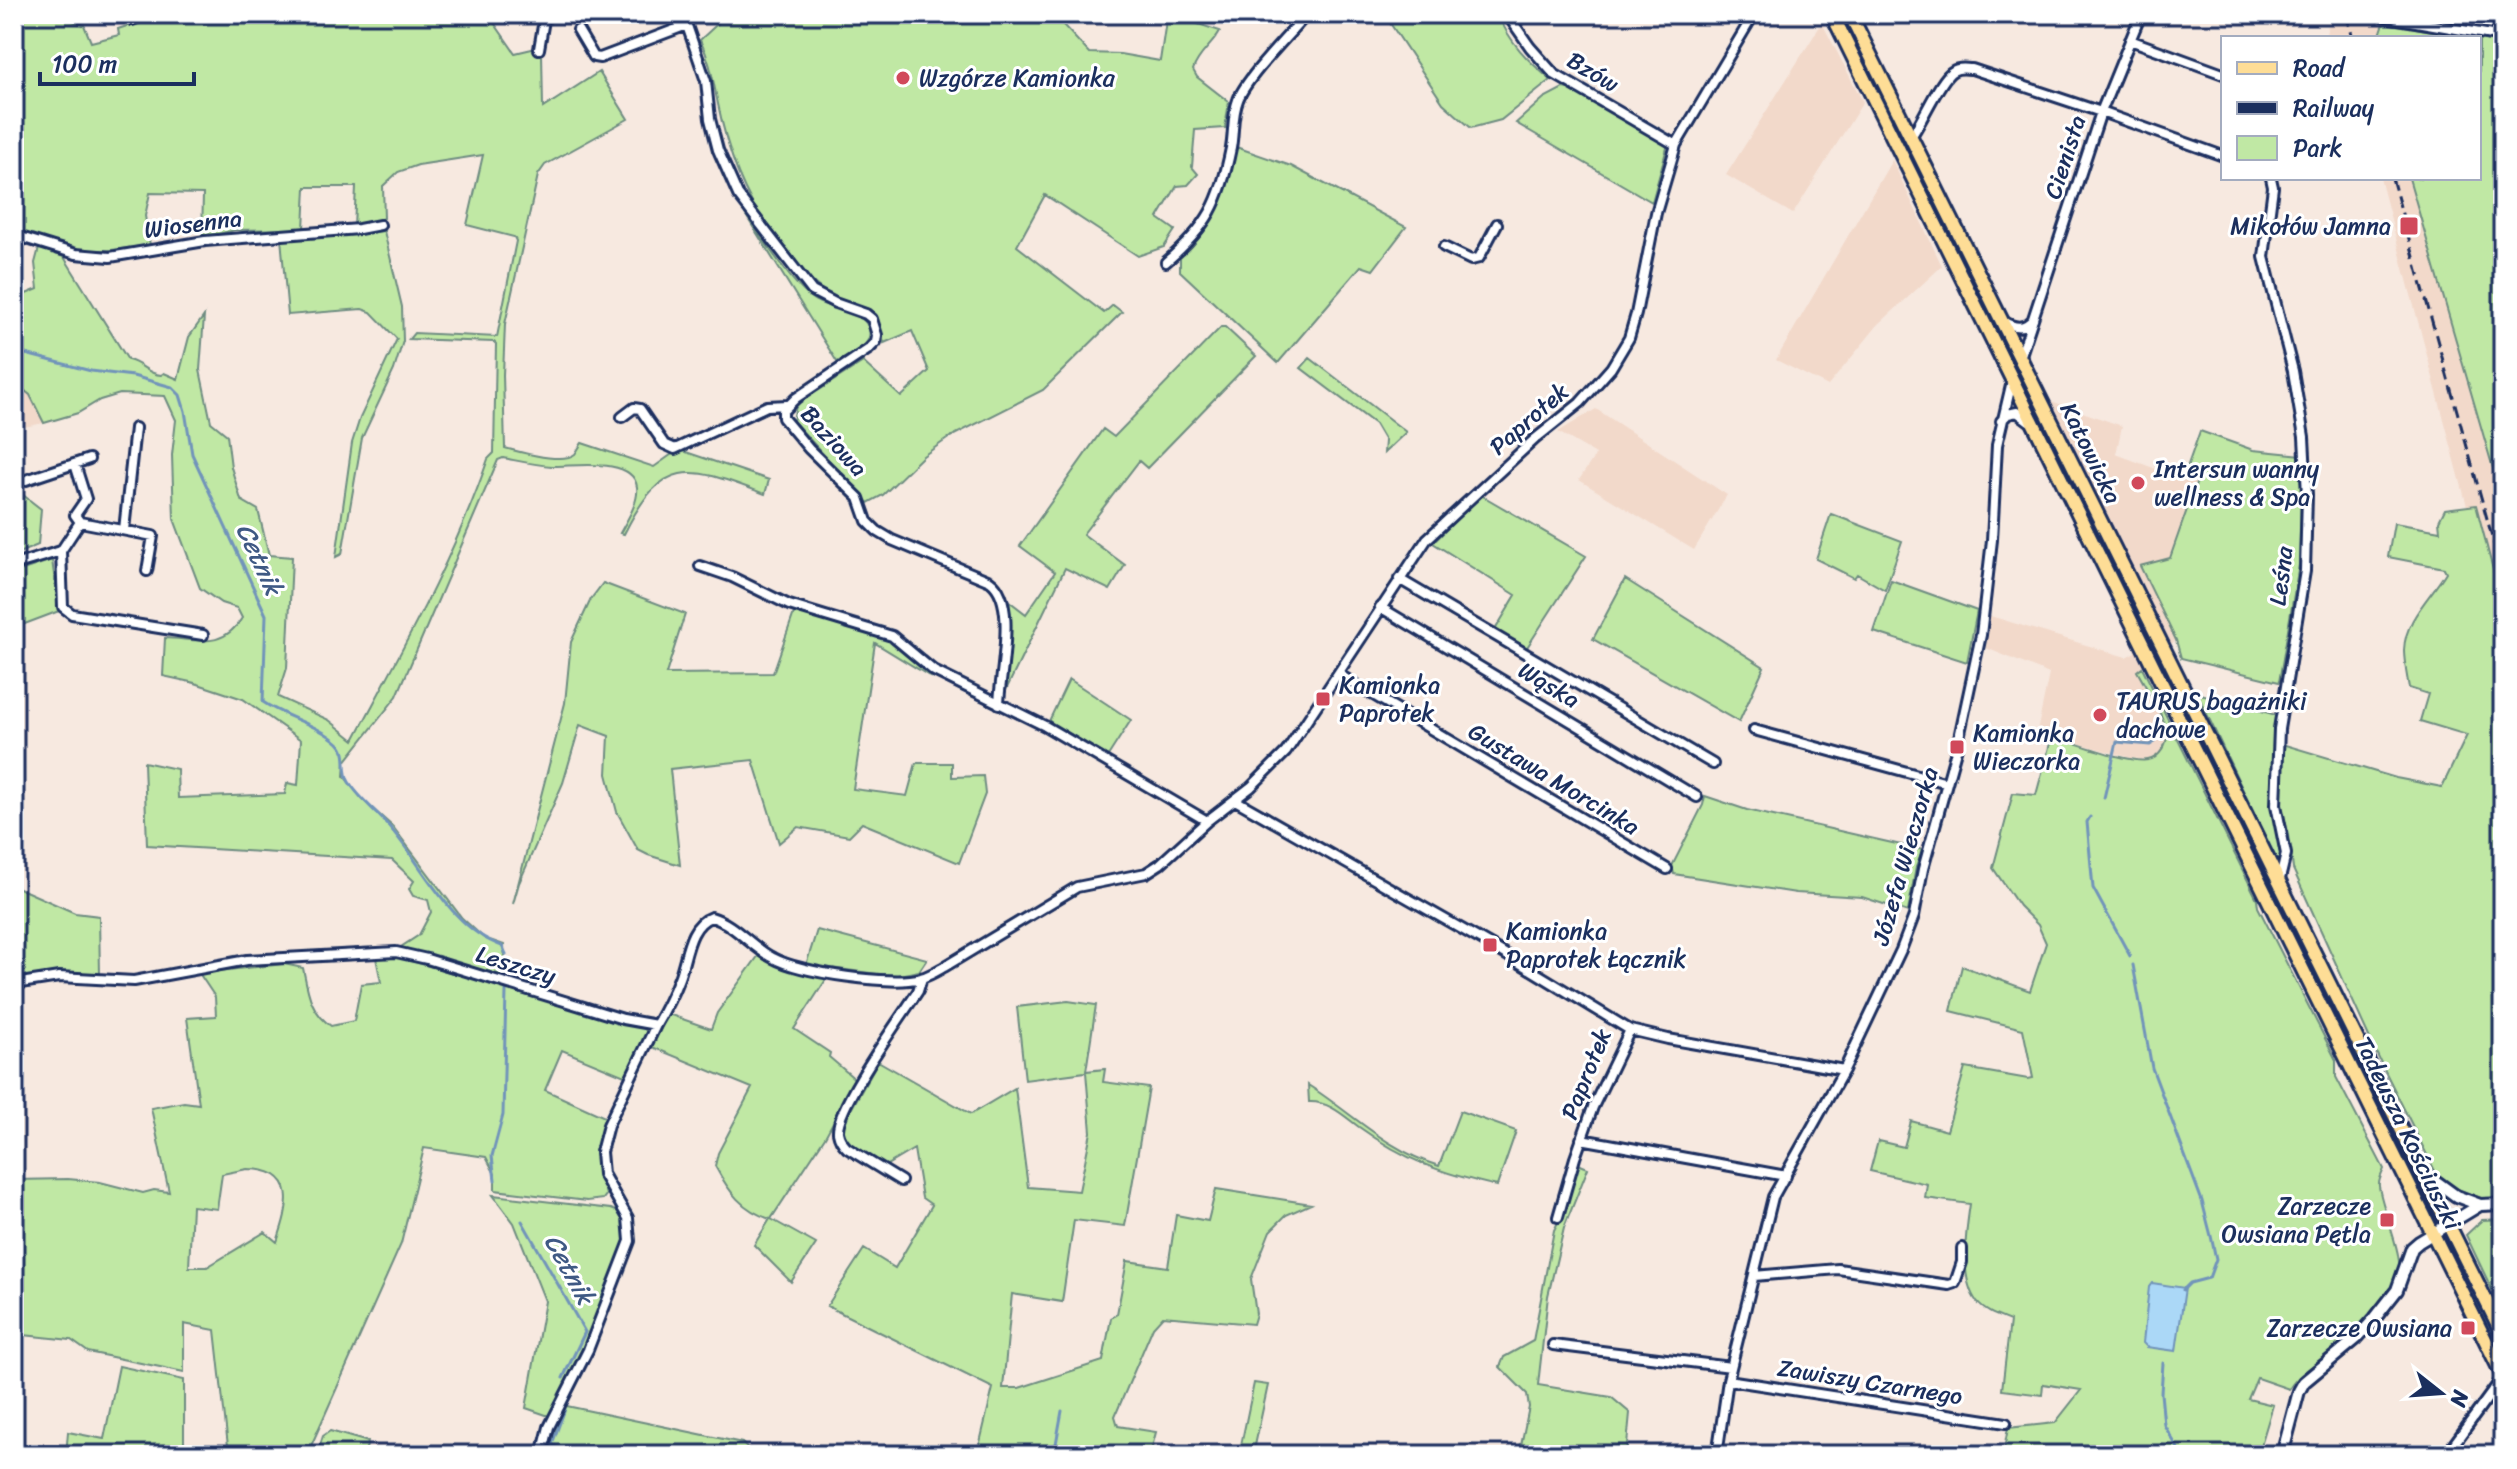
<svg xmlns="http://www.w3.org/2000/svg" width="2517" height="1469" font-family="Sriracha,sans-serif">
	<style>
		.built { fill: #f2d9ca }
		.green { fill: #c0e8a4; stroke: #6e8c81; stroke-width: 2; fill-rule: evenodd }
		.water { fill: #abd8f7; stroke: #7194ba; stroke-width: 2 }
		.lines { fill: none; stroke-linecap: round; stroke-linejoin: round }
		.stream { stroke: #7194ba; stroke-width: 3 }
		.minor-casing { stroke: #1b2f5e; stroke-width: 14 }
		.tertiary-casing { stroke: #1b2f5e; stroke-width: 16 }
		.primary-casing { stroke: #1b2f5e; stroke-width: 18 }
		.minor { stroke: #fff; stroke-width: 8 }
		.tertiary { stroke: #fff; stroke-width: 10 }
		.primary { stroke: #fedd96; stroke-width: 12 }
		.rail { stroke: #1b2f5e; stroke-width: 3; stroke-dasharray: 12 6; stroke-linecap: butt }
		.poi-dot { fill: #d1495b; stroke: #fff; stroke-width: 3 }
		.labels { text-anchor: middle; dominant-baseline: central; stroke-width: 6; stroke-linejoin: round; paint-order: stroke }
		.street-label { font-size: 24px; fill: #1b2f5e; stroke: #fff }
		.poi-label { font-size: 24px; fill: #1b2f5e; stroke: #fff; text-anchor: start }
		.water-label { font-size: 26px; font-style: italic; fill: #3f5984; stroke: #fff }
	</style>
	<rect width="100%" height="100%" fill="#f7e9e0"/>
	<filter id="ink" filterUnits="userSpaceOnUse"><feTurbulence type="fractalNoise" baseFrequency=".0125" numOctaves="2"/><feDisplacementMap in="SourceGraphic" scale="16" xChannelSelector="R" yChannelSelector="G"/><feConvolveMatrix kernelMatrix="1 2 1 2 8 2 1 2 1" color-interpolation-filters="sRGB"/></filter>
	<g filter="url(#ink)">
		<path class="built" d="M2331,14h16l37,9 -5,15h-54z
			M1822,23l41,79 -70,112 -67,-39z
			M1892,160l50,106 -64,59 -50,61 -52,-26z
			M2380,178h29l94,325v105l-27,-102h-9z
			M14,382l16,13 14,28 -30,6z
			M2051,401l71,25 -6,28 67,25 14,2 -27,77 -30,9 36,73 -39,31 30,59 -1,12 -5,11 -13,7 -17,-2 -94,-26 12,-58 -65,-27 3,-32 139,42 9,-5z
			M1596,409l131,86 -33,55 -115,-70 17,-26 -38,-22z"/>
		<path class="green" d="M14,14h40l30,11 7,17 28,-7 -1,-6 45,-15h325l27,39 21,-5v5l6,-1 1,56 56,-36 29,47 -83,46 -7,10 -33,149 -2,51 2,73c14,4 58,16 70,6 1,-1 6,-10 7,-11l72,24 21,-15 8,-1 86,29 -4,14c-73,-27 -101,-41 -141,40l-4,-1c7,-13 19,-31 17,-46 -4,-31 -65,-20 -85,-21 -16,-1 -33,-5 -49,-8l-5,2 -101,236 -52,66 -1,14 18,23 31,28 69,91 22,20 20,7 2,33 -105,-31 18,-12 12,-23 -3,-12 -15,-4 -4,-7 5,-8 -22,-21 -245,-15 -3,-83 33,7 1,29 107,-4 2,-11 11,2 3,-45 -58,-41 -48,-16 -32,-7 2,-38c33,1 57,12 77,-20l-5,-10 -16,-5 -21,-15 -26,-69 -2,-64 4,-35 -11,-24 -45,-2 -20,6 -22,13 -34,10 -14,-28 -16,-13v-83l24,-10 -3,-26 4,-15 25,9 64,103c14,3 19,14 33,15l3,-2 14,6 11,-42 15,-21 -4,54 11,52 16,13 4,32 10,33 17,10 11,45 23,2 -5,111 -9,29 51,23 25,20c49,-92 100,-182 134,-281l6,-6 2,-109 -2,-2 -85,-3 5,-6 83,4 19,-96 -2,-4 -47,-12 16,-70 -65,10 -20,7 -15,14 1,32 -30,9 2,-40h-50l-2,42 -69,1 -33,8 1,-44 -53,-1 -5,23 5,29 -38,5h-30l-68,-20z
			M728,14h325l36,39 31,1 40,7 7,-47 53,17c-8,15 -22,23 -27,39l4,7 32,25 -4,26 -30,2 -3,37 6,7 -10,11 -11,1 -19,32 17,12 -11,17 -26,9 -93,-61 -28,51 87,67 9,-8 9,7 -79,78 -93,47 -27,19 -40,39 -15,8 -75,-82 3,-16 67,-43 38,35 28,-26 -17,-40 -28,12c-13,-53 -39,-30 -69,-59 -17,-16 -33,-38 -47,-56 -27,-37 -41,-79 -50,-124 -5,-23 -7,-42 -18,-64z
			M1384,14h114c11,28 30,47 53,66l-50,40 -30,8 -28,-25z
			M2384,23l92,15h-97z
			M2479,39l24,4v460l-94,-325h70z
			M1563,88l19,4 86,52 -16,58 -136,-79 28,-25z
			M1236,147l55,19 115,61 -33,43 -12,-4 -83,97 -98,-92v-13c34,-29 47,-68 56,-111z
			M745,214c17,22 49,75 71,87 15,9 48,9 53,28 5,17 -20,26 -32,33z
			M384,231l18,76 1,34 -9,29 -32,68 -20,116 -6,3 16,-114 8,-25 37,-79 -26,-27 -9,-3 -74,6 -7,-77z
			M1221,327h4l31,29 -109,112 -8,-7 -56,73 42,31 -15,25 -45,-22 -60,124 4,-91 17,13 29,-42 -35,-26 83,-117 11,8z
			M1310,358l96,74 -22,21 1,-12 -10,-17 -74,-56z
			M2200,431l53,19 49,5 -3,110 -20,117 -98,-24 -5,-18 -36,-74 30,-8 27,-77 -14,-2z
			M14,488l27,21 -3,36 -24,10z
			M1481,495l105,61 -60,93 -31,-19 21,-35 -83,-52z
			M2476,505l27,103v591l-18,1 -27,-11 -20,-12 -58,-116 -87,-192 -4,-34 -7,-24v-67l114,34 46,9 25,-52 -47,-14 8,-27 -19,-6c-2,-12 -5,-26 -5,-38 1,-31 27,-53 42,-78l-2,-4 -56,-11 6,-34 46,8 -1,-10 6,-12z
			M1831,514l71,27 -17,49 -28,-16 -3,4 -38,-19z
			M52,560l7,51 -45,17v-55z
			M1625,579l139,88 -25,55 -146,-83z
			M1891,580l86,31 -10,51 -93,-30z
			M603,583l82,31 -19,60 107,-1 22,-63 37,13 48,10 16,9 37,31 -2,4 -56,-34 -22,146 54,7 9,-33h36v14l31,-1 2,18 -26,69 -97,-40 -13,13 -51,-9 -19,16 -26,-83 -83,9 10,96 -32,-10 -10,-5 -21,-38 -10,-38 2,-38 -29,-11 -17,58 -44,100 -6,21 52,-201 6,-61 20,-43z
			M2142,667l115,232 1,8 78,153v17l48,92c-2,5 -6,12 -5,17 3,26 27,70 19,96 -5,16 -43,54 -57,64 -18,14 -40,24 -52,43l-32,-11 -9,21 25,6 -15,50h-255l5,-27 47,-5 26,-33 -38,-6 -1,11 -40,-5 8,-69c-12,-5 -25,-9 -33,-19 -18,-23 -11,-71 -7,-98l-45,-6 2,-14 -57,-13 8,-30 26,6 7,-26 36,10 18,-63 63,11 5,-1 -10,-49 -72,-18 11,-45 68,25 16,-48 -8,-18 -19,-19 -26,-38 20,-75 23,2 16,-59c19,5 79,28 96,24 12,-2 20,-17 19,-28 -1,-13 -23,-48 -30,-61z
			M1069,679l62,41 -23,36 -59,-35z
			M2197,693l79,22 -4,90 9,55 -4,2z
			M1705,796l42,14 176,40 -7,17 -8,45 -46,-15 -66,-4 -122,-19 -2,-8 31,-61z
			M14,886l61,27 24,3 1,59 -43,-3 -43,7z
			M817,930l110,29 -8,12 -25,5 -88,-11z
			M759,955l24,12 44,11 -33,51 36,24 -1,4 27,23 -31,57 -54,82 45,25 -25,38 -37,-37 16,-26c-28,-9 -41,-27 -55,-53l3,-13 34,-65 -100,-41 16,-33 43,15 6,-16z
			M376,958h25l242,69 4,5 -20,45 -65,-27 -17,40 62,28c-11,31 -10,46 -1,77l-3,4 -16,2 -92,-11v-16l-9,-17 -62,-9 -23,96 -94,211h-78l-14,-125 -31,-6v48l-96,-20 -17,-12 -57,-6v-154l54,-1 32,3 43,11 11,-3 15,2 -18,-84 33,-6 15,2 -12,-86 29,-2 -1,-19 -16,-24 85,-9 19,4c5,24 7,43 28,58l23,-5 7,-37 20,-2zM247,1169c53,0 42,38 30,73l-12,-10 -58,35h-18l3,-61 25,3 5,-35z
			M1068,1001l28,4 -10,66 19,-2 -2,13 46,6 -24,138 -51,-6 -12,82 -50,-8 -9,94h16l84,-27 8,-43 6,-4 10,-53 41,6 8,-52 32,6 8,-32 95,15 -25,11 -16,16 -19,48 5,35 -3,10 -90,-8 -10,11 -38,89 3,10 38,6 -6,23h-173l16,-67 -166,-82 37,-57 31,19 37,-63 -10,-7 -8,-49 -29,17 -36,-21 -6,-8v-13l35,-63 93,53 44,-26 13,99 51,4 12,-59 -5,-60 -61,8 -8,-73z
			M1308,1085c44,28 80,66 131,81l21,-55 56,20 -19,55c-56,-13 -91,-25 -138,-59 -15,-11 -30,-26 -50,-25z
			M1578,1164l10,4 -24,60 -16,68 -10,89 73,12 19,16 -4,42h-107l10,-48 -2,-13 -27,-27 4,-10 29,-16 21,-111 10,-19z
			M493,1195l118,14 8,3 7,12 -1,17 -41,109 -35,66 -23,-8 19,-107 -31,-78z
			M2503,1219v94l-37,-78 16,-15z
			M119,1366l65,14v75h-118l2,-23 36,7z
			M1254,1383l14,2 -15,70h-14z
			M562,1405l180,38 5,5 -1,7h-199l6,-27z
			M330,1431l38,11 -4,13h-47l6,-19z"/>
		<path class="water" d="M2152,1283l33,5 -9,63 -29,-4 -4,-4 6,-56z"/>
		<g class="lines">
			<path class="stream" d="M14,351l77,20 42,5 39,11 8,8 5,16 7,43 74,161 -3,87c23,16 54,22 75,41 12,11 3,27 11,39 10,16 25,27 37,41 37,40 63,105 116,123l4,8
				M2104,798l13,-56 33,3 5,-3 -3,-11
				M2090,817l-3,5 6,66 37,68
				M2133,965l19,103 50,133 9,35 5,23 -7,19 -19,5 -7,7
				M495,1180l-3,-24 11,-41 3,-124
				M522,1221l63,111 -22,46
				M2163,1363l-2,30 3,32 18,30
				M565,1409l-13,35 21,11
				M1054,1455l8,-44"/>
			<g class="minor-casing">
				<path id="minor" d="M683,14l23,67 4,38 8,31 20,45 74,96 23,12 31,11 6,5 5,16 -1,7 -7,7 -73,49 -13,13v7l26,31 50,49 8,23 10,10 15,9 98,41c28,20 10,91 9,123
					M1507,14l23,33 24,27 122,71
					M2370,14l133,23
					M132,20l15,-6
					M578,30l16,27 6,1 87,-33
					M2130,40l93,34
					M539,49l6,-35
					M1911,137c11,-15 30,-60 42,-66 6,-4 12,-2 19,-2l129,43 122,44
					M2271,178l2,9 -9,70 29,114 11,66 3,58 -2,76 -26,158 -3,76 10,49 -7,29
					M14,235l62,19 34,3 95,-16 154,-12 21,-4
					M1444,247l27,13 8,-2 18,-34
					M1166,262c42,-36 54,-59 65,-114 3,-16 1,-33 7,-48 8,-22 52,-66 69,-86
					M2003,321c11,7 21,9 30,-2
					M2020,358l81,-246 40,-98
					M622,417l12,-9 6,1 24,35 11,5 92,-43 20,-1
					M2001,421l7,-7 9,-2 12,9
					M75,464l11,35 -11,16 5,7
					M20,482l69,-23
					M124,530l11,-102
					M14,565l47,-14
					M700,566l32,11 57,28 103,31 42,35 111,55 162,95
					M147,571l6,-35 -73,-14 -19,29 2,56 9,7 131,21
					M1399,579l314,185
					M1380,607l317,190
					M1338,674l329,195
					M1754,730l193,53
					M1235,800l255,145 140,85 38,9 176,31
					M14,984l45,-7 75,4 113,-21 149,-8 31,7 196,60 33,6c9,-15 17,-31 23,-47 8,-20 9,-53 32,-61 24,7 40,30 62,41 27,15 120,28 148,20 8,-2 16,-7 23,-11l133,-80 69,-14 14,-9 47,-43 44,-34 35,-35 141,-213 108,-100 45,-36 31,-35 18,-30 7,-24 20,-101 20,-68 78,-131
					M1581,1139l205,37
					M901,1181l-54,-33c-5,-5 -8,-10 -9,-16 -2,-26 64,-116 80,-141l4,-13
					M1558,1217l17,-59 18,-51 37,-77
					M1754,1276l84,-7 111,16 6,-2 7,-21v-14
					M1553,1345l178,22
					M1728,1380l278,43
					M542,1455l7,-28 39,-77 42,-109 -2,-23 -25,-44 -2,-22 7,-27 48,-100
					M1717,1455l11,-75 45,-183 71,-127 57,-120 13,-34 9,-47 34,-122 24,-112 11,-95 5,-95 15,-64
					M2446,1455l57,-78"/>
			</g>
			<g class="tertiary-casing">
				<path id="tertiary" d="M2423,1172l33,24 24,9
					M2282,1455l17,-64 5,-9 53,-44 18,-20 22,-28 15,-42 7,-6 61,-37 23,-1"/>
			</g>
			<g class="primary-casing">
				<path id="primary" d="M1832,14l671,1362
					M1850,14l653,1321"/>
			</g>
			<use href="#minor" class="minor"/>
			<use href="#tertiary" class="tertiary"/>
			<use href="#primary" class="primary"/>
			<path class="rail" d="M2346,14l7,24
				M2392,178l111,398"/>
		</g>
	</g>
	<g class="poi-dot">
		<circle cx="903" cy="78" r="8"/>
		<rect x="2399" y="216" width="20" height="20" rx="4"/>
		<circle cx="2138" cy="483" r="8"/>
		<rect x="1315" y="691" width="16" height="16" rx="4"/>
		<circle cx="2100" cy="715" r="8"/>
		<rect x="1949" y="739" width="16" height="16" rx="4"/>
		<rect x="1482" y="937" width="16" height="16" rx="4"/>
		<rect x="2379" y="1212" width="16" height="16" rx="4"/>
		<rect x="2460" y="1320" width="16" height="16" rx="4"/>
	</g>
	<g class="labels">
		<g class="street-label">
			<text transform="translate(1593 72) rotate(31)">Bzów</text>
			<text transform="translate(2065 157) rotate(-72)">Cienista</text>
			<text transform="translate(193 224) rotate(-7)">Wiosenna</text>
			<text transform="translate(1529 419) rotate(-41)">Paprotek</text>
			<text transform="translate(834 441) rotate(48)">Baziowa</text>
			<text transform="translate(2091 453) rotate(64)">Katowicka</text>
			<text transform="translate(2281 576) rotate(-83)">Leśna</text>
			<text transform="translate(1549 685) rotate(31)">Wąska</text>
			<text transform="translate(1554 779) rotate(31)">Gustawa Morcinka</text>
			<text transform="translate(1905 856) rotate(-74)">Józefa Wieczorka</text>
			<text transform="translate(516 965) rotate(17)">Leszczy</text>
			<text transform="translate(1586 1074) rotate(-68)">Paprotek</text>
			<text transform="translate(2408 1133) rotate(64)">Tadeusza Kościuszki</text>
			<text transform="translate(1870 1382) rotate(9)">Zawiszy Czarnego</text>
		</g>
		<g class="poi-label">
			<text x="919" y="78">Wzgórze Kamionka</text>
			<text x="2391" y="226" text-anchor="end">Mikołów Jamna</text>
			<text x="2154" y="469">Intersun wanny<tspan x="2154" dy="28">wellness &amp; Spa</tspan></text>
			<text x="1339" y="685">Kamionka<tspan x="1339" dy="28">Paprotek</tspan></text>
			<text x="2116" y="701">TAURUS bagażniki<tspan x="2116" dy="28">dachowe</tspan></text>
			<text x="1973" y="733">Kamionka<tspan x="1973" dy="28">Wieczorka</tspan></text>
			<text x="1506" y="931">Kamionka<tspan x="1506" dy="28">Paprotek Łącznik</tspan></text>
			<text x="2371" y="1206" text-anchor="end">Zarzecze<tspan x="2371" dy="28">Owsiana Pętla</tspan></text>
			<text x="2452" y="1328" text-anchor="end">Zarzecze Owsiana</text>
		</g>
		<g class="water-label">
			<text transform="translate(260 559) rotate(65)">Cetnik</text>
			<text transform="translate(570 1269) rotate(61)">Cetnik</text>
		</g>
	</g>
	<rect width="2517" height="1469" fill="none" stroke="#fff" stroke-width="48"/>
	<rect x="24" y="24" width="2469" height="1421" fill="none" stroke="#1b2f5e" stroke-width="3" filter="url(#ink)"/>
	<rect x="2221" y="36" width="260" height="144" fill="#ffffff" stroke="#a4acbf" stroke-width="2"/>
	<rect x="2237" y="62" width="40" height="12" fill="#fedd96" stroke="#a4acbf" stroke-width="2"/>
	<text x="2293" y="76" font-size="24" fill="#1b2f5e">Road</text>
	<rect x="2237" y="102" width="40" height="12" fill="#1b2f5e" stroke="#a4acbf" stroke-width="2"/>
	<text x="2293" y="116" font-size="24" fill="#1b2f5e">Railway</text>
	<rect x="2237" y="136" width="40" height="24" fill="#c0e8a4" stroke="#a4acbf" stroke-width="2"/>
	<text x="2293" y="156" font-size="24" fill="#1b2f5e">Park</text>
	<g transform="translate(2441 1393) rotate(107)" stroke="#ffffff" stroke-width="6" paint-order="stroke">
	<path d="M0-6L14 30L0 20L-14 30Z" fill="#1b2f5e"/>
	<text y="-12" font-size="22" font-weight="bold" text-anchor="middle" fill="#1b2f5e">N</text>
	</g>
	<path d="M40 72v12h154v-12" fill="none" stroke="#1b2f5e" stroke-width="4"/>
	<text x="52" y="72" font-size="24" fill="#1b2f5e" stroke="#ffffff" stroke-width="6" paint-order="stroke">100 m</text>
</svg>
